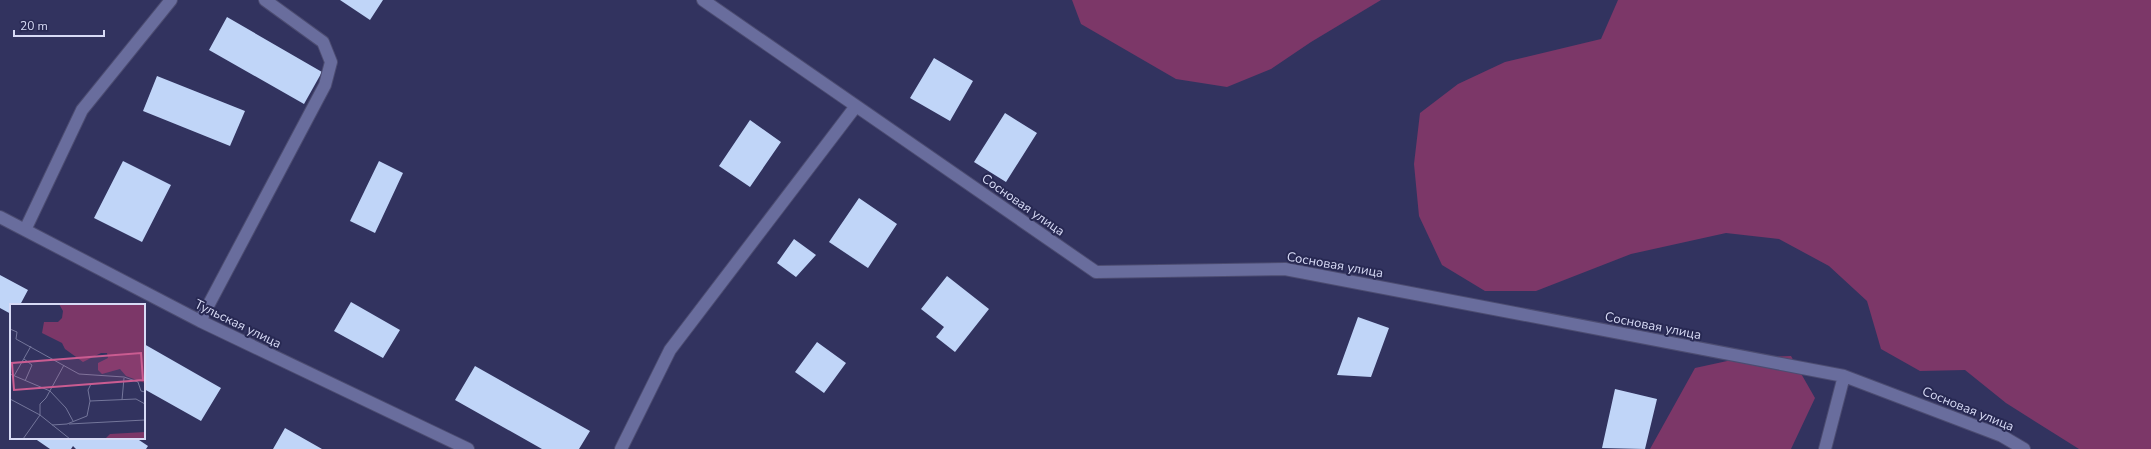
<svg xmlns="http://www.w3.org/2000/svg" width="2151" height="449" font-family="'Nunito Sans',sans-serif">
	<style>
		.green { fill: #7c3768 }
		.building { fill: #c0d5f8 }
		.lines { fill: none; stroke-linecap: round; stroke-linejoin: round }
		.minor-casing { stroke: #4c4c71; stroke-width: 14 }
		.minor { stroke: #696d9d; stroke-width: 12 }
		.labels { text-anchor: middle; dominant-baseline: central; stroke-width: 4; stroke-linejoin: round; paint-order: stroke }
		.street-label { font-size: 13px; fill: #d8dbf6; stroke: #282953 }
		.inset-road { fill: none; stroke: #74769b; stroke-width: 1 }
		.view { fill: #ca5c91; fill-opacity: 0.15; stroke: #ca5c91; stroke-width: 2 }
		.inset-edge { fill: none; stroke: #d8dbf6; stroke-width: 2 }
	</style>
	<rect width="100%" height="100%" fill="#32335f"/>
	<path class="green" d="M1072,0h309l-70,42 -40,27 -44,18 -51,-8 -95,-55z
		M1618,0h533v449h-72l-73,-46 -41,-33 -45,1 -39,-22 -14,-48 -38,-35 -50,-27 -53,-6 -95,21 -95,37h-51l-43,-26 -23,-49 -5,-52 6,-51 38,-29 47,-22 96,-23z
		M1791,356l24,42 -24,51h-141l45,-81 46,-10z"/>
	<path class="building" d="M340,0h43l-13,20z
		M227,17l95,55 -18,32 -95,-54z
		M934,58l39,23 -23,40 -40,-23z
		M157,76l88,35 -15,35 -87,-35z
		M1005,113l32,20 -31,49 -32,-20z
		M750,120l31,22 -31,45 -31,-21z
		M123,161l48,24 -29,57 -48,-24z
		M379,161l24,12 -28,60 -25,-12z
		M859,198l38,26 -29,44 -39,-26z
		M794,239l22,16 -20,22 -19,-14z
		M0,275l28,15 -8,15h-9v9l-11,-6z
		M947,276l42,33 -34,43 -19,-15 8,-10 -23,-18z
		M351,302l49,28 -17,28 -49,-27z
		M1358,317l31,11 -18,49 -34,-2z
		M817,342l29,21 -22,30 -29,-21z
		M144,344l77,44 -20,33 -57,-32z
		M475,366l115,65 -11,18h-37l-87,-49z
		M1615,389l42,10 -12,50 -43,-1z
		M285,428l37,21h-49z
		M34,438h102l12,8 -2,3h-70l-3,-3 -2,3h-21z"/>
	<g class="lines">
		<g class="minor-casing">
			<path id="minor" d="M703,0l393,272 189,-3 559,107 158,60 22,13
				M0,217l200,104 268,128
				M25,230l57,-120 89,-110
				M200,321l125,-236 6,-23 -8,-20 -58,-42
				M621,449l49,-99 186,-244
				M1825,449l19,-73"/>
		</g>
		<use href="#minor" class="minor"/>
	</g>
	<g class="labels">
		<g class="street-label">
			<text transform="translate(1023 205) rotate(35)">Сосновая улица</text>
			<text transform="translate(1335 265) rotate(10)">Сосновая улица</text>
			<text transform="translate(238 324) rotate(26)">Тульская улица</text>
			<text transform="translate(1653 326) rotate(11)">Сосновая улица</text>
			<text transform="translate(1968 409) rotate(22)">Сосновая улица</text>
		</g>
	</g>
	<g transform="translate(10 304)">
		<rect width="135" height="135" fill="#32335f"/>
		<path d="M49,0h86v79l-19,-7 -6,-7 -18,5 -4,-4v-7l10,-5 -1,-5h-6l-18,9 -18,-13 -3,-6 -20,-10 2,-11h14l4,-4 1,-7zM135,128v7h-51l12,-1 4,-4z" fill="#7c3768"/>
		<path class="inset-road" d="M0,25l7,3 -1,7 63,35 45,3 14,5 3,9 4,1M14,55l8,6 -7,16M0,70l40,17 16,17 7,13M4,72l17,-30M0,95l30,16 30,24M112,96l2,-22M80,97l-2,-11 3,-6M30,111v-11l6,-6 18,-33M59,120l76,-4M42,121l15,-1 20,-8 3,-15 46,-2 9,5M13,135l17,-24"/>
		<path class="view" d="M131,49l2,27 -129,10 -2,-27z"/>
		<rect width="135" height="135" class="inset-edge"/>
	</g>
	<path d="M14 30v6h90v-6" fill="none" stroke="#d8dbf6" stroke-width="2"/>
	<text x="20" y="30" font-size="12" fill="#d8dbf6" stroke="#282953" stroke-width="3" paint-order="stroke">20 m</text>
</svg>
